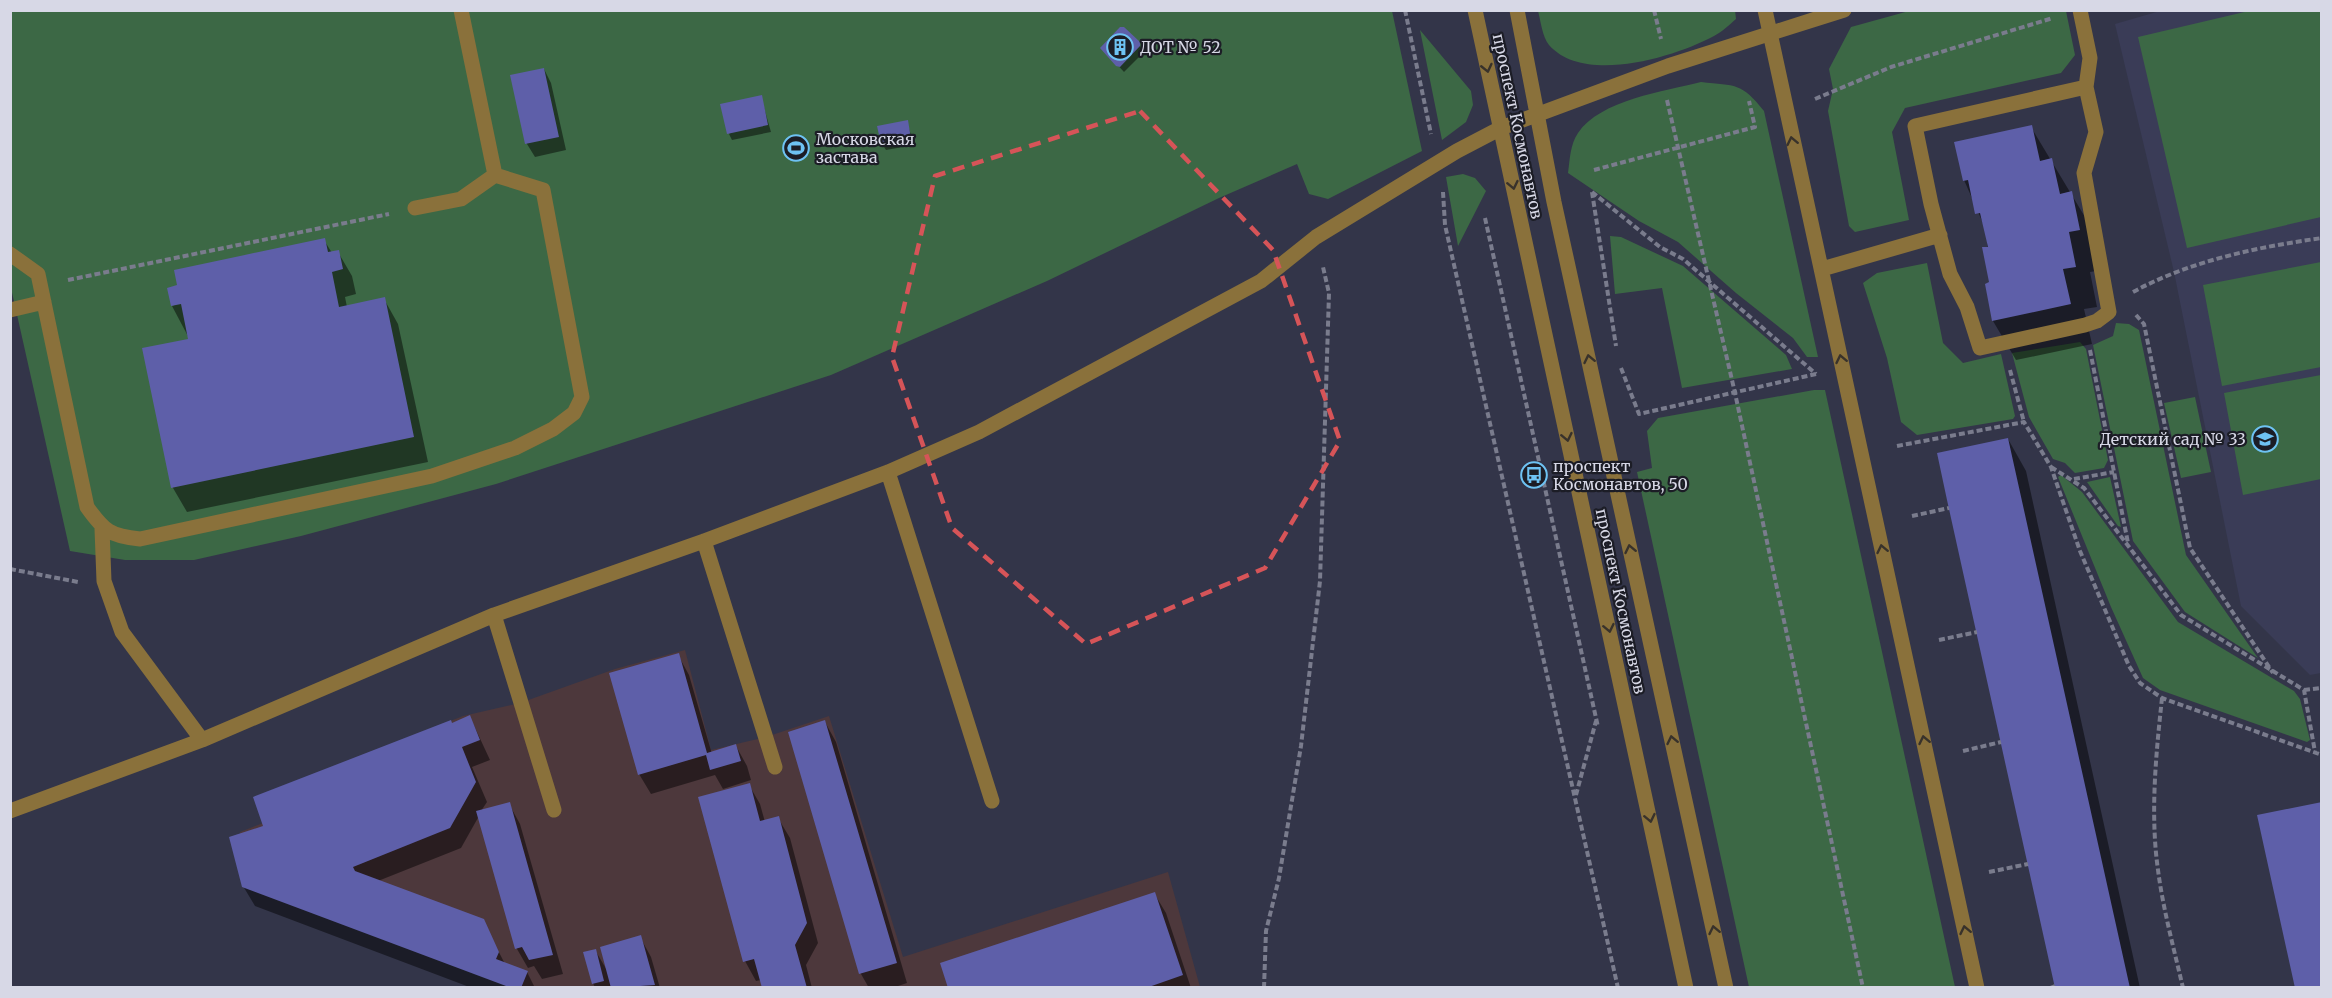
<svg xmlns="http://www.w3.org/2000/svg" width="2332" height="998" font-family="Merriweather,serif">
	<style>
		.industrial { fill: #4d383c }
		.built { fill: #3a3c57 }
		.green { fill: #3c6845 }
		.shadow { fill: #0007 }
		.building { fill: #5e5fa9 }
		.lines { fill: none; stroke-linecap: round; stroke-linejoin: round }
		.path { stroke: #7a7c8d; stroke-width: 4; stroke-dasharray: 6 3; stroke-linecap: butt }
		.minor { stroke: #8a713b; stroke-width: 15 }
		.oneway { stroke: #38322b }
		.marked { fill: none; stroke: #d65458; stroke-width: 4.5; stroke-dasharray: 12 8; stroke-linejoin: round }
		.labels { text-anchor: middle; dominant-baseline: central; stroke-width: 4.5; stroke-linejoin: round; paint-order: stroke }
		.poi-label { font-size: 16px; fill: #d7d8e6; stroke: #1c1d26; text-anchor: start }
		.street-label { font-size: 16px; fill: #d7d8e6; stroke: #1c1d26 }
	</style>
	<rect width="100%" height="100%" fill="#333549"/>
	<path class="industrial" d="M685,650l26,100 55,-13 63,-21 74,241 265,-85 32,115h-691l-259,-105 -10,-50 36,-14 -10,-25 197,-77 57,-13 95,-34z"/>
	<path class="built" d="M2160,11h161v662l-11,2 -69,-69 -67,-334 -59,-248z"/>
	<path class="green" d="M1735,10l1,9c-7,6 -14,13 -22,17 -39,21 -130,49 -165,9 -7,-9 -8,-23 -11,-34z
		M2253,10l68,1v206l-134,31 -49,-211z
		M10,11h1382l30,140 -94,48 -19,-5 -12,-30 -78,34 -172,83 -216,94 -335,109 -195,52 -107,24h-69l-55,-9 -59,-263z
		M1909,11h157l9,44 -14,18 -156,35 -13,24 17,88 -54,12 -6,-6 -21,-115 5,-22 -4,-20 22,-42z
		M1420,30l51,61 2,14 -7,17 -24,18z
		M1701,82c35,4 40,0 63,29l54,246h-11l-14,-19 -57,-45 -58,-51 -39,-21 -71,-48c2,-14 2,-28 10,-40 22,-33 87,-42 123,-51z
		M1463,174l12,4 11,13 -28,55 -12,-69z
		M1610,236l11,1 62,29 103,89 6,14 -110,19 -20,-100 -47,6z
		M2321,262v105l-99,19 -19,-101z
		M1927,263l16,80 20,20 38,-9 14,62 -2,3 -96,16 -16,-13 -14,-64 -24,-75 14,-10z
		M2116,323l13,1 10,6 47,225 72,103 -73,-46 -52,-71 -40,-196 20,-9z
		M2080,342l6,7 22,111 -4,8 -29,5 -10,-10 -12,-4 -24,-42 -17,-64z
		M2321,375v104l-78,16 -19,-102z
		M1814,390h11l130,597h-206l-112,-515 15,-4 -5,-37 11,-13z
		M2195,397l16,75 -30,6 -17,-75z
		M2061,475l21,17 96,130 116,69 6,8 10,41 -3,2 -147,-52 -17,-12 -32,-71 -53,-130z
		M2110,477l11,50 -3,-1 -31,-44z"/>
	<path class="shadow" d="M1139,43l4,10 -19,19 -22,-24z
		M544,69l7,14 15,67 -31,7 -8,-13 -15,-68z
		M761,97l10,35 -39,8 -3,-6z
		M907,122l7,23 -28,5 -4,-6z
		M2031,127l63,105 8,38 -12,2 7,35 -13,2 8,35 -76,16 -23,-39 -6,-36 4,-2 -5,-53 -22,-50z
		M324,240l8,13 6,-1 14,24 4,18 -11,3 2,10 37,-8 14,25 30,138 -241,50 -14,-24 -29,-138 46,-10 -18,-34z
		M2008,439l18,32 114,517h-83z
		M678,655l11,20 23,79 24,-8 11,20 4,14 -28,9 -8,-14 -64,19 -12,-20z
		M470,717l20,43 -18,7 15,35 -6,9 28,-7 11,20 43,150 -21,5 -8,-13 -6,2 -11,-19 -38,-133 -18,32 -83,33 105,40 22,43 22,8 8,16h-63l-217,-82 -12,-20 22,-59z
		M825,722l11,20 71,241 -15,5h-23l-8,-14 -71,-241z
		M749,785l11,19 5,18 13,-4 12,20 28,105 -12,22 6,23h-49l-2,-8 -5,1 -11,-20z
		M1154,893l12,20 25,75h-241z
		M640,937l11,20 9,31h-47l-2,-3v3h-16l-2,-5 2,-33 13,22z"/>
	<path class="building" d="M1120,27h4l16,15v4l-20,21 -4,-1 -16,-18z
		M544,68l15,69 -34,7 -15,-69z
		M762,95l6,30 -41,9 -7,-30z
		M908,120l3,19 -30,5 -4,-18z
		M2032,125l8,36 12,-3 8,36 12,-3 8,39 -11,2 7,35 -13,2 8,35 -79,17 -7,-37 4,-2 -7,-35h6l-8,-34 -5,1 -7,-34 -5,1 -9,-39z
		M325,238l3,14 11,-2 4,19 -11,3 7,35 46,-10 29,140 -243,51 -29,-140 46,-9 -7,-35 -10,2 -4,-18 10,-3 -3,-15z
		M2008,438l122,550h-75l-108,-488 -10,-47z
		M679,653l28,100 29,-9 5,17 -31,9 -4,-15 -68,20 -29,-102z
		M470,715l10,25 -18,7 14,35 -26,46 -97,39 2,4 129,48 15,33 -3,7 32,12 -7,17h-10l-269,-101 -13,-50 34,-11 -10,-29 198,-77 1,3z
		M825,720l72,243 -38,11 -71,-242z
		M750,783l10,38 19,-5 28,107 -12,22 12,43h-45l-8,-29 -11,3 -45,-165z
		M510,802l43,153 -24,5 -7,-13 -7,2 -39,-138z
		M2322,802v186h-27l-38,-173z
		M1155,892l28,83 -37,13h-198l-8,-25z
		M641,935l14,50 -44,3 -11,-41z
		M596,949l8,32 -12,3 -9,-32z"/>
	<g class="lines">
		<path class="path" d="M1405,10l26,124
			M1654,10l7,29
			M1815,99l76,-32 162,-49
			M1667,100l68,293 128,595
			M1594,170l161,-43 -6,-26
			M1443,192l2,33 173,763
			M1592,192l24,154
			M1592,192l68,55 23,12 133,115
			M1485,218l113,509
			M68,280l321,-66
			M2133,292c57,-31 124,-45 189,-54
			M2136,315l8,9 46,224 83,125
			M2090,350l38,193
			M1621,368l18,46 177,-40
			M2010,370l14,52
			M1897,446l127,-24 27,45 29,84 49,115 11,17 22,15 160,57
			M2051,467l33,21 97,127 123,75 11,62
			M2074,479l40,-7
			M1912,516l37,-8
			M10,569l68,13
			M1939,640l38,-8
			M2304,690l18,-2
			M2162,698c-6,56 -12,116 -4,172 5,39 16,79 25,118
			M1963,751l38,-9
			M1576,795l20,-74
			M1989,872l39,-8
			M1264,988l2,-57 13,-53 22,-132 19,-165 9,-288 -6,-26
			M2050,988l5,-2"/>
		<path class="minor" d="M1475,10l211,978
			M1517,10l37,192 172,786
			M1765,10l212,978
			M2080,10l10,48 -4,29 10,45 -12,41 25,139 -12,9 -12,4 -105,23 -13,-41 -17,-33 -19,-70 -16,-78 171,-39
			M415,208l46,-9 34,-24
			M10,254l28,20 49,233c17,24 23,29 53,32l292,-63 83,-28 38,-19 21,-16 8,-16 -39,-207 -48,-15 -34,-165
			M1822,269l118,-34
			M10,310l34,-8
			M888,472l104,329
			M102,529l2,52 18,51 80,108
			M704,541l71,226
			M494,615l60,195
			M10,811l192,-71 292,-125 210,-74 184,-69 91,-40 282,-151 55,-44 141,-86 44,-23 167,-62 176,-56"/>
	</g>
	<defs><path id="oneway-chevron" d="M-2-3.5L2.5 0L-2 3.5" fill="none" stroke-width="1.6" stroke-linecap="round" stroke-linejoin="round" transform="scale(1.5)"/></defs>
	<g class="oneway">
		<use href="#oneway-chevron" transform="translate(1487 68) rotate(77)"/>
		<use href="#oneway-chevron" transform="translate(1792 141) rotate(-102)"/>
		<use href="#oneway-chevron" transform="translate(1513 185) rotate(78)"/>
		<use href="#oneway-chevron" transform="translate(1589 359) rotate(-102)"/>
		<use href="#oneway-chevron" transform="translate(1841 359) rotate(-102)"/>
		<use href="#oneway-chevron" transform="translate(1567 437) rotate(78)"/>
		<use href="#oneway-chevron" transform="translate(1630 549) rotate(-102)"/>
		<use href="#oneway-chevron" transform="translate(1882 549) rotate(-102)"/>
		<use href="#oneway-chevron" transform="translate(1609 628) rotate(78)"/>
		<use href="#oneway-chevron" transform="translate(1672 740) rotate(-102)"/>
		<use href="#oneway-chevron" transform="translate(1924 740) rotate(-102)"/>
		<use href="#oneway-chevron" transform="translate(1650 818) rotate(78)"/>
		<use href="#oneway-chevron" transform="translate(1714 930) rotate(-102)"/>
		<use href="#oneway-chevron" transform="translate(1965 930) rotate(-102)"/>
	</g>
	<path class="marked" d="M1140,111l133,139 67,191 -75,127 -179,76 -134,-116 -60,-171 43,-181z"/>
	<defs>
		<g id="building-ring" transform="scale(1.35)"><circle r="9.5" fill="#1c1d26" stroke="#6ec2f3" stroke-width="1.5"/><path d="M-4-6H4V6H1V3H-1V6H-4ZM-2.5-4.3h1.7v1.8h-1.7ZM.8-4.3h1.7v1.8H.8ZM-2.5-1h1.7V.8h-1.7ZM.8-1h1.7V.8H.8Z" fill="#6ec2f3"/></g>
		<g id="stadium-ring" transform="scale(1.35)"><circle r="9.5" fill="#1c1d26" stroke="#6ec2f3" stroke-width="1.5"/><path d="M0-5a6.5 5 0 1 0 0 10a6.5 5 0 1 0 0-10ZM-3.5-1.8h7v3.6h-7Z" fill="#6ec2f3"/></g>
		<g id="school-ring" transform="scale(1.35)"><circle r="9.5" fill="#1c1d26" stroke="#6ec2f3" stroke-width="1.5"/><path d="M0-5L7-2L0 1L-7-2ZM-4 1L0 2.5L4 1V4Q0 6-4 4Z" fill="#6ec2f3"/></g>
		<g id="bus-ring" transform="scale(1.35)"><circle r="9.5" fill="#1c1d26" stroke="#6ec2f3" stroke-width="1.5"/><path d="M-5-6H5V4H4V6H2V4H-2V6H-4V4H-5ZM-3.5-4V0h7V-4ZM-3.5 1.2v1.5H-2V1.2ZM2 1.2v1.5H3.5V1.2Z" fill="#6ec2f3"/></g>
	</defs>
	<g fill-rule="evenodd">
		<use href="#building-ring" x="1120" y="47"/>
		<use href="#stadium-ring" x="796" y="148"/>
		<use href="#school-ring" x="2265" y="439"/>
		<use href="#bus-ring" x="1534" y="475"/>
	</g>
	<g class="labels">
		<g class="poi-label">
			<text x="1140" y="47">ДОТ № 52</text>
			<text x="816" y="139">Московская<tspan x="816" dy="18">застава</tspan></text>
			<text x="2246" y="439" text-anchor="end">Детский сад № 33</text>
			<text x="1553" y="466">проспект<tspan x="1553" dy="18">Космонавтов, 50</tspan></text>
		</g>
		<g class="street-label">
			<text transform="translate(1518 126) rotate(78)">проспект Космонавтов</text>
			<text transform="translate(1621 601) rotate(78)">проспект Космонавтов</text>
		</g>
	</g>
	<rect width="2332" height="998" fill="none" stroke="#d7d8e6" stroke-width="24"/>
</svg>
